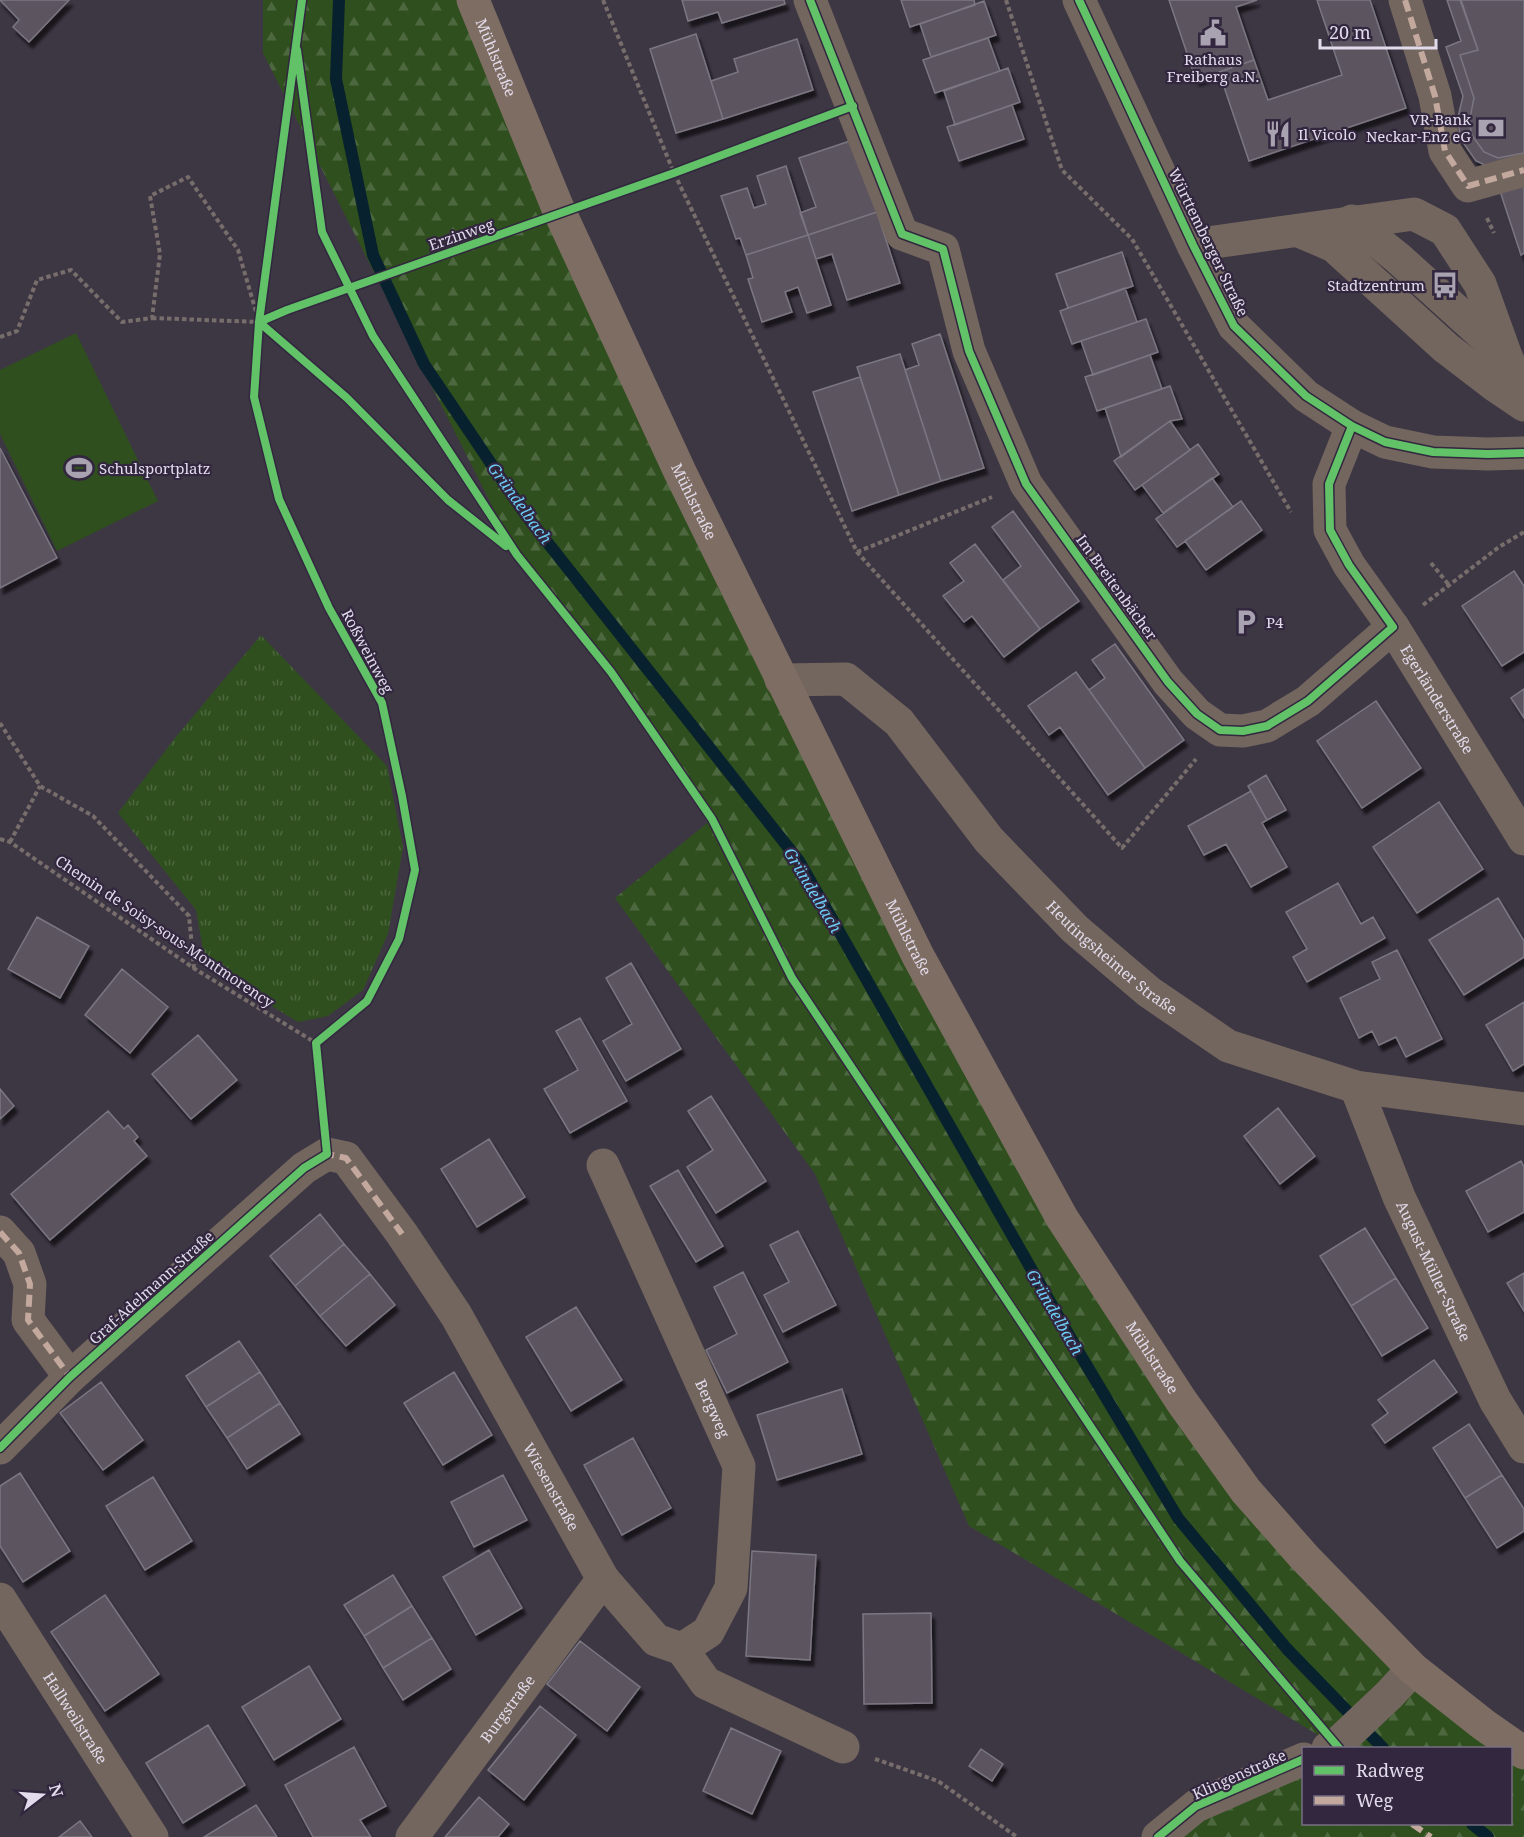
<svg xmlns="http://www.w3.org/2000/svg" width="1524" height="1837" font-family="'Noto Serif',serif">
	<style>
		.forest { fill: url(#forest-firs) }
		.park { fill: url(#park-tufts) }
		.garden { fill: #2f4f1e }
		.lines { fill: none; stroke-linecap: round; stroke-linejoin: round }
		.stream { stroke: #07222e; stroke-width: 12 }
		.building { fill: #5b5561; stroke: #7b7681; stroke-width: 1.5; filter: url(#shadow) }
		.path { stroke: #776d6b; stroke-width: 4; stroke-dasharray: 4.5 3; stroke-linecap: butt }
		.minor { stroke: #73665e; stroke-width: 33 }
		.major { stroke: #7e6d63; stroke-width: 33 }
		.path-bridge { stroke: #776d6b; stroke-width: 4; stroke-dasharray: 4.5 3; stroke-linecap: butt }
		.quiet { stroke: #c3a89e; stroke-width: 6; stroke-dasharray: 12 6; stroke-linecap: butt }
		.cycleway-casing { stroke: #32273f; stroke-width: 11 }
		.cycleway { stroke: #61c268; stroke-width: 8 }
		.labels { text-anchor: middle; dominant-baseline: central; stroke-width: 4.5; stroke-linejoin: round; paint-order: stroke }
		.street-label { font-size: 15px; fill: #e2dbeb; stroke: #32273f }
		.poi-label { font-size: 15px; fill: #e2dbeb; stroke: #32273f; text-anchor: start }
		.water-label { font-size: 16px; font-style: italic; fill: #6dcdf6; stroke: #32273f }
	</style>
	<defs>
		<pattern id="forest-firs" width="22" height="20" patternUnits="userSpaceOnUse" patternTransform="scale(1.5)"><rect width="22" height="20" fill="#2f4f1e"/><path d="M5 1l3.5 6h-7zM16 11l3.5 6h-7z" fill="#4d683f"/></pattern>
		<pattern id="park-tufts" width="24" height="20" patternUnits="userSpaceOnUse" patternTransform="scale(1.5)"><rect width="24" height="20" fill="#2f4f1e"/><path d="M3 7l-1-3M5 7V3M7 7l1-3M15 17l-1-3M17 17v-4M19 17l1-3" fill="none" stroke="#4d683f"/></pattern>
		<filter id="shadow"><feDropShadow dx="3.5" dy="6" stdDeviation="1.5" flood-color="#0009"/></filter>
	</defs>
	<rect width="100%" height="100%" fill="#3d3744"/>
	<path class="forest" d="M263,0h210l445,956 328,535 278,262v84h-366l145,-78 1,65h206v-76h-182l7,-3 -366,-219 -154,-352 -200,-276 97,-79 -101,-147 -94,-117 -254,-502z"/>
	<path class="park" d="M261,635l126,131 16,81 -15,87 -25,56 -35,26 -30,6 -92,-56 -10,-56 -78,-97 57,-75z"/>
	<path class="garden" d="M76,333l82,168 -101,50 -57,-117v-64z"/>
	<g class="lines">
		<path class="stream" d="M339,0l-3,79 37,176 51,109 101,150 274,347 279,490 100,167 109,131 96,99
			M1472,1824l16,13"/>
	</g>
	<path class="building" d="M0,0h69l-40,42 -16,-15 6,-7z
		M682,0h102l1,4 -63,19 -4,-11 -30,9z
		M901,0h73l1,5 -65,22z
		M1169,0h88l-21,7 18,53 -58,20z
		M1317,0h53l36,108 -157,53 -30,-89 35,-12 14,40 74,-25z
		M1447,0h14l17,50 -18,5 14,43 -4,20 1,16 13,18 14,6 26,-5v12l-28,5 -20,-9 -16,-23 -2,-21 5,-21 -17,-49 15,-6z
		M1460,0h64v153l-26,5 -14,-6 -13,-18 -1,-16 4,-20 -14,-43 18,-5z
		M984,1l12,34 -65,22 -11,-33z
		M696,34l27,85 -47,14 -26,-84z
		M988,38l12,33 -65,22 -12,-33z
		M797,39l16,51 -90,29 -12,-38 27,-9 -4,-13z
		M1008,68l12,34 -65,23 -11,-34z
		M1012,105l12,34 -65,22 -12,-34z
		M853,140l24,72 -69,23 -8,-22 16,-6 -17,-49z
		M786,166l22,69 -62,20 -6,-17 -4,1 -15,-43 26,-8 7,20 12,-4 -9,-28z
		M1524,180v73l-3,2 -22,-67z
		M877,212l23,71 -53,17 -15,-46 -16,5 -8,-24z
		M808,235l23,70 -24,8 -9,-26 -13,5 7,20 -30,10 -14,-43 5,-1 -7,-23z
		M1122,252l11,34 -65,22 -12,-34z
		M1125,288l12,34 -65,22 -12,-33z
		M1146,319l12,33 -65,23 -12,-34z
		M940,334l44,134 -43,13 -36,-111 14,-5 -7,-21z
		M900,354l41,127 -42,14 -42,-128z
		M1150,355l12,34 -65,22 -12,-34z
		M860,377l39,118 -47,16 -39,-119z
		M1170,386l12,33 -12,2 -49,36 -16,-49z
		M1170,421l20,29 -55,40 -21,-29z
		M1198,444l21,30 -56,39 -21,-28z
		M0,448l57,110 -57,30z
		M1212,478l21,29 -56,40 -21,-28z
		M1241,501l21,29 -56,40 -21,-29z
		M1013,511l66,90 -39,28 -37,-49 18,-14 -29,-39z
		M975,544l65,85 -36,28 -32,-41 -8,6 -21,-26 21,-15 -14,-18z
		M1514,571l10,15v66l-22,14 -40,-60z
		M1115,644l69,96 -39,28 -56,-78 16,-12 -13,-18z
		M1076,672l69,96 -37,27 -48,-68 -11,8 -21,-29z
		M1524,689v29l-13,-20z
		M1376,701l45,67 -59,40 -45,-67z
		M1266,775l20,35 -19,10 -19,-34z
		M1251,791l16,29 -5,3 25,44 -36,20 -25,-43 -22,11 -16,-29z
		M1439,802l44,67 -66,44 -44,-66z
		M1338,883l23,41 12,-7 12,21 -78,44 -14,-25 14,-8 -21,-37z
		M1498,898l26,43v16l-60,38 -35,-55z
		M37,917l52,29 -29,52 -52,-29z
		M1397,950l45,89 -36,18 -10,-20 -17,8 -7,-14 -13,7 -19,-40 40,-19 -8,-17z
		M631,963l50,86 -55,32 -23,-40 29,-17 -26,-46z
		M122,969l46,38 -38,46 -45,-38z
		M1524,1002v62l-11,7 -27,-46z
		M580,1018l47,83 -57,32 -26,-44 34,-19 -22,-39z
		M198,1035l39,45 -46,39 -39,-45z
		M0,1089l14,17 -14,13z
		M711,1096l55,85 -50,32 -29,-46 26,-17 -25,-39z
		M1278,1108l37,48 -35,28 -36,-48z
		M108,1111l16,18 4,-4 10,12 -4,4 13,15 -97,84 -39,-46z
		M489,1139l36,58 -48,30 -36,-58z
		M1521,1161l3,6v45l-36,20 -22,-41z
		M678,1170l45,76 -27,16 -46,-76z
		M320,1214l24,30 -49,42 -25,-30z
		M1365,1228l31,50 -45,28 -31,-50z
		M798,1231l38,74 -53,27 -19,-37 25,-13 -19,-37z
		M344,1244l26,30 -50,42 -25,-30z
		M743,1272l45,90 -61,31 -21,-43 31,-16 -23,-47z
		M1524,1273v38l-17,-28z
		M370,1274l25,31 -49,41 -26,-30z
		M1396,1278l32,50 -46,28 -31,-50z
		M576,1307l46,73 -51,31 -45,-74z
		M239,1341l21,31 -54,35 -20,-31z
		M1434,1360l23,32 -72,51 -13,-18 16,-12 -10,-13z
		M260,1372l20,31 -53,35 -21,-31z
		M454,1372l38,63 -49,30 -39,-62z
		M101,1382l42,58 -40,30 -43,-57z
		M842,1389l20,65 -85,26 -20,-65z
		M280,1403l20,31 -53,35 -20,-31z
		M1469,1424l33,51 -37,23 -32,-50z
		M633,1438l38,70 -49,27 -38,-70z
		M20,1473l50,78 -47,31 -23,-36v-60z
		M503,1475l24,45 -53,27 -23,-45z
		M1502,1475l22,34v22l-27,17 -32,-50z
		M153,1477l39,64 -47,29 -39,-64z
		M489,1550l33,58 -46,27 -33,-58z
		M752,1551l64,4 -6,105 -64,-4z
		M393,1575l19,31 -48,30 -20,-31z
		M105,1595l54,79 -54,37 -54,-79z
		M412,1606l20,32 -49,30 -19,-32z
		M931,1613l1,90 -68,1 -1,-90z
		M432,1638l19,31 -48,31 -20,-32z
		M580,1641l60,46 -33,44 -60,-47z
		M309,1666l32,53 -67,41 -32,-53z
		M540,1706l36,29 -52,65 -36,-30z
		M208,1725l37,60 -62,38 -37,-60z
		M731,1728l50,23 -29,63 -49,-23z
		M354,1747l32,59 -26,14 11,17h-58l-28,-52z
		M981,1749l22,15 -11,17 -23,-15z
		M479,1797l30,27 -11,13h-53z
		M256,1805l21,32h-73z
		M80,1821l12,16h-33z"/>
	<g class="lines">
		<path class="path" d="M603,0l71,173 183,379 265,296 74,-89
			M1006,0l56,170 70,69 159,273
			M674,173l145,-54
			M1487,218l7,15
			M152,318l107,4 28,-12
			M0,337l17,-6 20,-51 34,-10 51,52 30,-4 8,-64 -10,-58 38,-19 50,73 21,72 -5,75 25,102 50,109 53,95 20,93 13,74 -16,69 -32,62 -51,42
			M857,552l135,-55
			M1431,563l18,22
			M1423,605l76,-58 25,-15
			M0,723l40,63 53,30 96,100 5,52
			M0,839l10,3 185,127 121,74
			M10,842l30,-56
			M316,1043l8,77
			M875,1759l63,22 79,56"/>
		<g class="minor">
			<path d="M810,0l92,234 41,15 26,102 57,133 142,198 29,32 23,16 23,1 24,-5 41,-25 85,-74"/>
			<path d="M1079,0l114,245 41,81 72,70 46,30 33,16 48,10 55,2 36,-1"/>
			<path d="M1405,0l30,96 10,55 23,35 56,-16"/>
			<path d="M1352,221l46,37 105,95"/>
			<path d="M1299,231l35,15 112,102 47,36 31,21"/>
			<path d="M1193,245l221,-31 31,16 35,54 26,72 18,40"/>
			<path id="s1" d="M1352,426l-23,58 1,46 19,35 44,62 131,212"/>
			<path id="s2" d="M781,680l65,-1 53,43 90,118 86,89 74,63 79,54 128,41 168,22"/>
			<path id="s3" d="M1356,1087l43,110 96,203 29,47"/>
			<path id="s4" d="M603,1165l136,301 -8,122 -23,44 -26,17"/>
			<path d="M0,1232l19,21 11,31 -2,36 42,57"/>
			<path id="s5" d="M0,1448l70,-71 234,-209 23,-14 19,4 56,76 54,81 147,264 53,61 26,9 24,34 137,64"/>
			<path id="s6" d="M0,1599l152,238"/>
			<path d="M1328,1748l8,-3 53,-50 24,-26"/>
			<path id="s7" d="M412,1837l191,-258"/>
			<path d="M1158,1837l38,-31 108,-47"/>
		</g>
		<path class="major" id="s8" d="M473,0l84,206 123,266 238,484 144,262 120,184 64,89 59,67 108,111 71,56 40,28"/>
		<path class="path-bridge" d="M287,310l387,-137"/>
		<path class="quiet" d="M1405,0l30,96 10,55 23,35 56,-16
			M323,1157l4,-3 19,4 56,76
			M0,1232l19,21 11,31 -2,36 42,57
			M1412,1824l19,13"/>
		<g class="cycleway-casing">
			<path id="cycleway" d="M810,0l92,234 41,15 26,102 57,133 142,198 29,32 23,16 23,1 24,-5 41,-25 85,-74 -44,-62 -19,-35 -1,-46 23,-58
				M1079,0l114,245 41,81 72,70 46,30 33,16 48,10 55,2 36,-1
				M297,50l25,182 51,104 144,219 94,117 101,147 80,159 388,583 159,187
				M259,322l28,-12 387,-137 179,-67
				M259,322l88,76 101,102 58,46
				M0,1448l70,-71 234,-209 23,-14 -11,-111 51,-42 32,-62 16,-69 -13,-74 -20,-93 -53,-95 -50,-109 -25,-102 5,-75 43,-322
				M1158,1837l38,-31 108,-47"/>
		</g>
		<use href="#cycleway" class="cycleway"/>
	</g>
	<defs>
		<g id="civic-bare" transform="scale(2.07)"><path d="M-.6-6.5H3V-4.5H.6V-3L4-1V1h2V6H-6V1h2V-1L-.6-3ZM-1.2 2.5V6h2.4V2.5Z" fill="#a8a2b1" stroke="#32273f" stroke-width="2.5" paint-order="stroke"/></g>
		<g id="bank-bare" transform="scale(2.07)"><path d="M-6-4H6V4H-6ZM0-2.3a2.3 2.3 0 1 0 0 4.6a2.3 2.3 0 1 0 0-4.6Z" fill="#a8a2b1" stroke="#32273f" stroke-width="2.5" paint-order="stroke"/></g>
		<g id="restaurant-bare" transform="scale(2.07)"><path d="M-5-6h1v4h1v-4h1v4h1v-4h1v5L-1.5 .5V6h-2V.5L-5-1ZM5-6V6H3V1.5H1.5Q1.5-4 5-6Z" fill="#a8a2b1" stroke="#32273f" stroke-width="2.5" paint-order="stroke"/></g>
		<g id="bus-bare" transform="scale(2.07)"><path d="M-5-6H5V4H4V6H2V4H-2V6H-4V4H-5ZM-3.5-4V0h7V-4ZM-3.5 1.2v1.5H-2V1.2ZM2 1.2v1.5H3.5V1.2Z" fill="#a8a2b1" stroke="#32273f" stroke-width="2.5" paint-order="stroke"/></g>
		<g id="stadium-bare" transform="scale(2.07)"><path d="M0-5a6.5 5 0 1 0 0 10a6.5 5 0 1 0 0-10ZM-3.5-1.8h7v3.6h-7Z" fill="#a8a2b1" stroke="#32273f" stroke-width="2.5" paint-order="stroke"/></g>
		<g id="parking-bare" transform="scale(2.07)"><path d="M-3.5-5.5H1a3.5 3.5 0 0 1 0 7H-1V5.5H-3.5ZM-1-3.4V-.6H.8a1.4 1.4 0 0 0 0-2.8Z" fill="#a8a2b1" stroke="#32273f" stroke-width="2.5" paint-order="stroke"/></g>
	</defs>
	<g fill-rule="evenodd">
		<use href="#civic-bare" x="1213" y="33"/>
		<use href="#bank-bare" x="1491" y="128"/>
		<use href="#restaurant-bare" x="1278" y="134"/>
		<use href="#bus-bare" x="1445" y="285"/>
		<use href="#stadium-bare" x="79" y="468"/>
		<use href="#parking-bare" x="1246" y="622"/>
	</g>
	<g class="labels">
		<g class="street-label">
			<text stroke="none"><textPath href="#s8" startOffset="62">Mühlstraße</textPath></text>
			<text transform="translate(461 234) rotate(-19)">Erzinweg</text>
			<text transform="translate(1209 242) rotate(64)">Württemberger Straße</text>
			<text stroke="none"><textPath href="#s8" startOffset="548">Mühlstraße</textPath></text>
			<text transform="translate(1117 587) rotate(54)">Im Breitenbächer</text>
			<text transform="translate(368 651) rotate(62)">Roßweinweg</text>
			<text stroke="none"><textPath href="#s1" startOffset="309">Egerländerstraße</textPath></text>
			<text transform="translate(165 931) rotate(34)">Chemin de Soisy-sous-Montmorency</text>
			<text stroke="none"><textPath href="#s8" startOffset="1034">Mühlstraße</textPath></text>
			<text stroke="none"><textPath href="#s2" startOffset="452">Heutingsheimer Straße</textPath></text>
			<text stroke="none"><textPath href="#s3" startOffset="200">August-Müller-Straße</textPath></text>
			<text transform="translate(151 1287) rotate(-42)">Graf-Adelmann-Straße</text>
			<text stroke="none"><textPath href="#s8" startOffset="1520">Mühlstraße</textPath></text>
			<text stroke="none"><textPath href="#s4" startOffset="267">Bergweg</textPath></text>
			<text stroke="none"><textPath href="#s5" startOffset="848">Wiesenstraße</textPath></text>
			<text stroke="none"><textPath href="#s7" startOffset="160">Burgstraße</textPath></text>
			<text stroke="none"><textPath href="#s6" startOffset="141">Hallweilstraße</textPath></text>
			<text transform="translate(1239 1774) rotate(-24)">Klingenstraße</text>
		</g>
		<g class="poi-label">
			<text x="1213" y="59" text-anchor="middle">Rathaus<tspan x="1213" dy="17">Freiberg a.N.</tspan></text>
			<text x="1471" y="119" text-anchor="end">VR-Bank<tspan x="1471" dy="17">Neckar-Enz eG</tspan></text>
			<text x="1298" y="134">Il Vicolo</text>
			<text x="1425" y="285" text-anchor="end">Stadtzentrum</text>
			<text x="99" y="468">Schulsportplatz</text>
			<text x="1266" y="622">P4</text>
		</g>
		<g class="water-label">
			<text transform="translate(520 503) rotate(54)">Gründelbach</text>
			<text transform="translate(813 890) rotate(59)">Gründelbach</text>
			<text transform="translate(1055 1312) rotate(60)">Gründelbach</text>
		</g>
	</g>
	<rect x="1302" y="1747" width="210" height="78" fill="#32273f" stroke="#786f84" stroke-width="1.5"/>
	<rect x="1314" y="1766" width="30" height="9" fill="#61c268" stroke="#786f84" stroke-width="1.5"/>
	<text x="1356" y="1777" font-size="18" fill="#e2dbeb">Radweg</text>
	<rect x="1314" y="1796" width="30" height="9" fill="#c3a89e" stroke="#786f84" stroke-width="1.5"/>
	<text x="1356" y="1807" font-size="18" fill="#e2dbeb">Weg</text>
	<g transform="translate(42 1795) rotate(73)" stroke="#32273f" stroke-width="4.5" paint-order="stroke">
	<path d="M0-4.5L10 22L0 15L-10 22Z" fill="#e2dbeb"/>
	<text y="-9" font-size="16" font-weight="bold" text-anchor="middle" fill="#e2dbeb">N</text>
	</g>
	<path d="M1320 39v9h116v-9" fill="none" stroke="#e2dbeb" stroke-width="3"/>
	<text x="1329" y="39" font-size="18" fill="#e2dbeb" stroke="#32273f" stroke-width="4.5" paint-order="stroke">20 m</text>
</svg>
